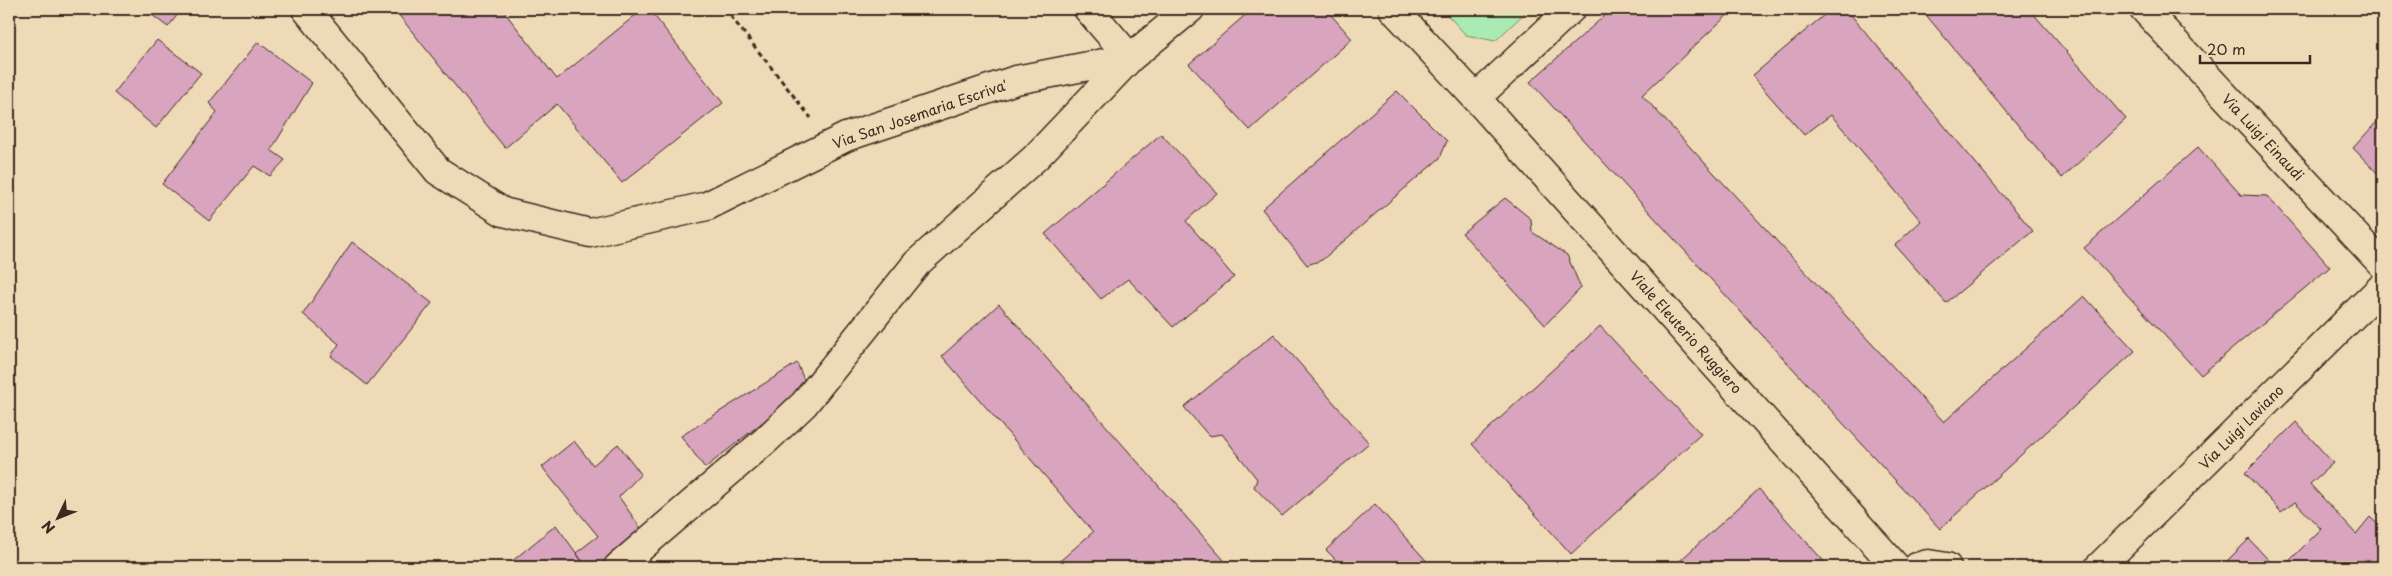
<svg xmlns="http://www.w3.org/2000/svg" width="2392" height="576" font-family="'Playpen Sans',sans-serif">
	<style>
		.green { fill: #aaebb4; stroke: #728a69 }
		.building { fill: #d8a4be; stroke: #3b2a1e }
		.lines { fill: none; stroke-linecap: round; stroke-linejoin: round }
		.minor-casing { stroke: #3b2a1e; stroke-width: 31 }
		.path { stroke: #3b2a1e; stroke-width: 3; stroke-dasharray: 5 4; stroke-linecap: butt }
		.minor { stroke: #efdab8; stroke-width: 28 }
		.labels { text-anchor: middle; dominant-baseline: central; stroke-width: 4; stroke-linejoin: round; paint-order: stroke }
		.street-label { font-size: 14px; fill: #3b2a1e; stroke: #efdab8 }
	</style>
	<rect width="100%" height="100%" fill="#efdab8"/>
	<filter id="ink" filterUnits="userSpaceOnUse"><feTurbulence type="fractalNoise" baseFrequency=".02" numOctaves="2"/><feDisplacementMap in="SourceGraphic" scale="10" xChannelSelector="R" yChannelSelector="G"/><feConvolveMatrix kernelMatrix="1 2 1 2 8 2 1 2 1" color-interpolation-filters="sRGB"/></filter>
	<g filter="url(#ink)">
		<path class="green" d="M1442,9h87l-34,32 -29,-6z"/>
		<path class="building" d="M144,9h38l-14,18z
			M394,9h108l55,70 86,-70h6l74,94 -101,80 -65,-79 -52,44z
			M1252,9h74l26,30 -102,91 -61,-66z
			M1612,9h122l-92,86 302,327 140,-126 51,55 -195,178 -410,-447z
			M1831,9h15l187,222 -87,72 -51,-58 26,-24 -90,-106 -27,20 -52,-59z
			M1921,9h108l97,110 -64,59z
			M157,40l44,33 -45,55 -42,-35z
			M258,42l54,41 -41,67 14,10 -15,16 -16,-10 -45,55 -47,-37 55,-72 -8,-9z
			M1397,91l50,50 -7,17 -118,102 -15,5 -45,-56z
			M2383,115v64l-30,-31z
			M1161,134l56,59 -31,28 48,56 -61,50 -45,-48 -27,20 -56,-65z
			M2198,147l43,48 26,1 63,71 -129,108 -117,-127z
			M1505,198l26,21 1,13 35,23 14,33 -36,37 -83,-92z
			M352,242l80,61 -65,82 -36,-29 8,-12 -36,-30z
			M999,304l231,263h-177l40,-35 -151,-176z
			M1600,326l101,108 -130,120 -99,-110z
			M1274,334l95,109 -87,73 -28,-29 3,-8 -35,-45 -13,2 -25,-29z
			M797,363l10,24 -102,81 -24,-32z
			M2296,422l37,41 -23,21 46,50 14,-17 13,12v38h-49l-7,-6 -7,6h-37l38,-38 -26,-27 -14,10 -36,-39z
			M574,441l19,24 25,-21 23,30 -22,23 28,40 -34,30h-27l-10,-14 22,-17 -56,-69z
			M1759,489l70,78h-156z
			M1375,504l57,63h-89l-17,-17z
			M556,525l29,40 -2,2h-78z
			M2249,539l26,28h-54z"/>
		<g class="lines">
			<g class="minor-casing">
				<path id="minor" d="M306,9l132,162 65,41 87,21 117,-27 139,-69 170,-57 114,-22 60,-49
					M1393,9l83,89 420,469
					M2144,9l239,256
					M1476,98l95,-89
					M618,567l148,-127 38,-36 113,-141 118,-105 95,-100 -42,-49
					M1917,567l11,-3 19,3
					M2099,567l284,-281"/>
			</g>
			<path class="path" d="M725,9l86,109"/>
			<use href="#minor" class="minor"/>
		</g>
	</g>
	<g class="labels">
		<g class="street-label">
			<text transform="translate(920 114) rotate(-19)">Via San Josemaria Escriva'</text>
			<text transform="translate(2263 137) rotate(47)">Via Luigi Einaudi</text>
			<text transform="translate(1686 332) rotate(48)">Viale Eleuterio Ruggiero</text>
			<text transform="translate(2241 427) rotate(-45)">Via Luigi Laviano</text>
		</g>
	</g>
	<rect width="2392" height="576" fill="none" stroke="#efdab8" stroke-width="30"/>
	<rect x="15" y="15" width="2362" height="546" fill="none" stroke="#3b2a1e" stroke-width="2" filter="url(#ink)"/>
	<g transform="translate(58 518) rotate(227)" stroke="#efdab8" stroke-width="4" paint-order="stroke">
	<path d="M0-4L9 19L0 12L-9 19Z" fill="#3b2a1e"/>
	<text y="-8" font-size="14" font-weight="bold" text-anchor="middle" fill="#3b2a1e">N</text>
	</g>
	<path d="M2200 55v8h110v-8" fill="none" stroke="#3b2a1e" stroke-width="2.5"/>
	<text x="2207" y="55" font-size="15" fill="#3b2a1e" stroke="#efdab8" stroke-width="4" paint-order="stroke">20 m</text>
</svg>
